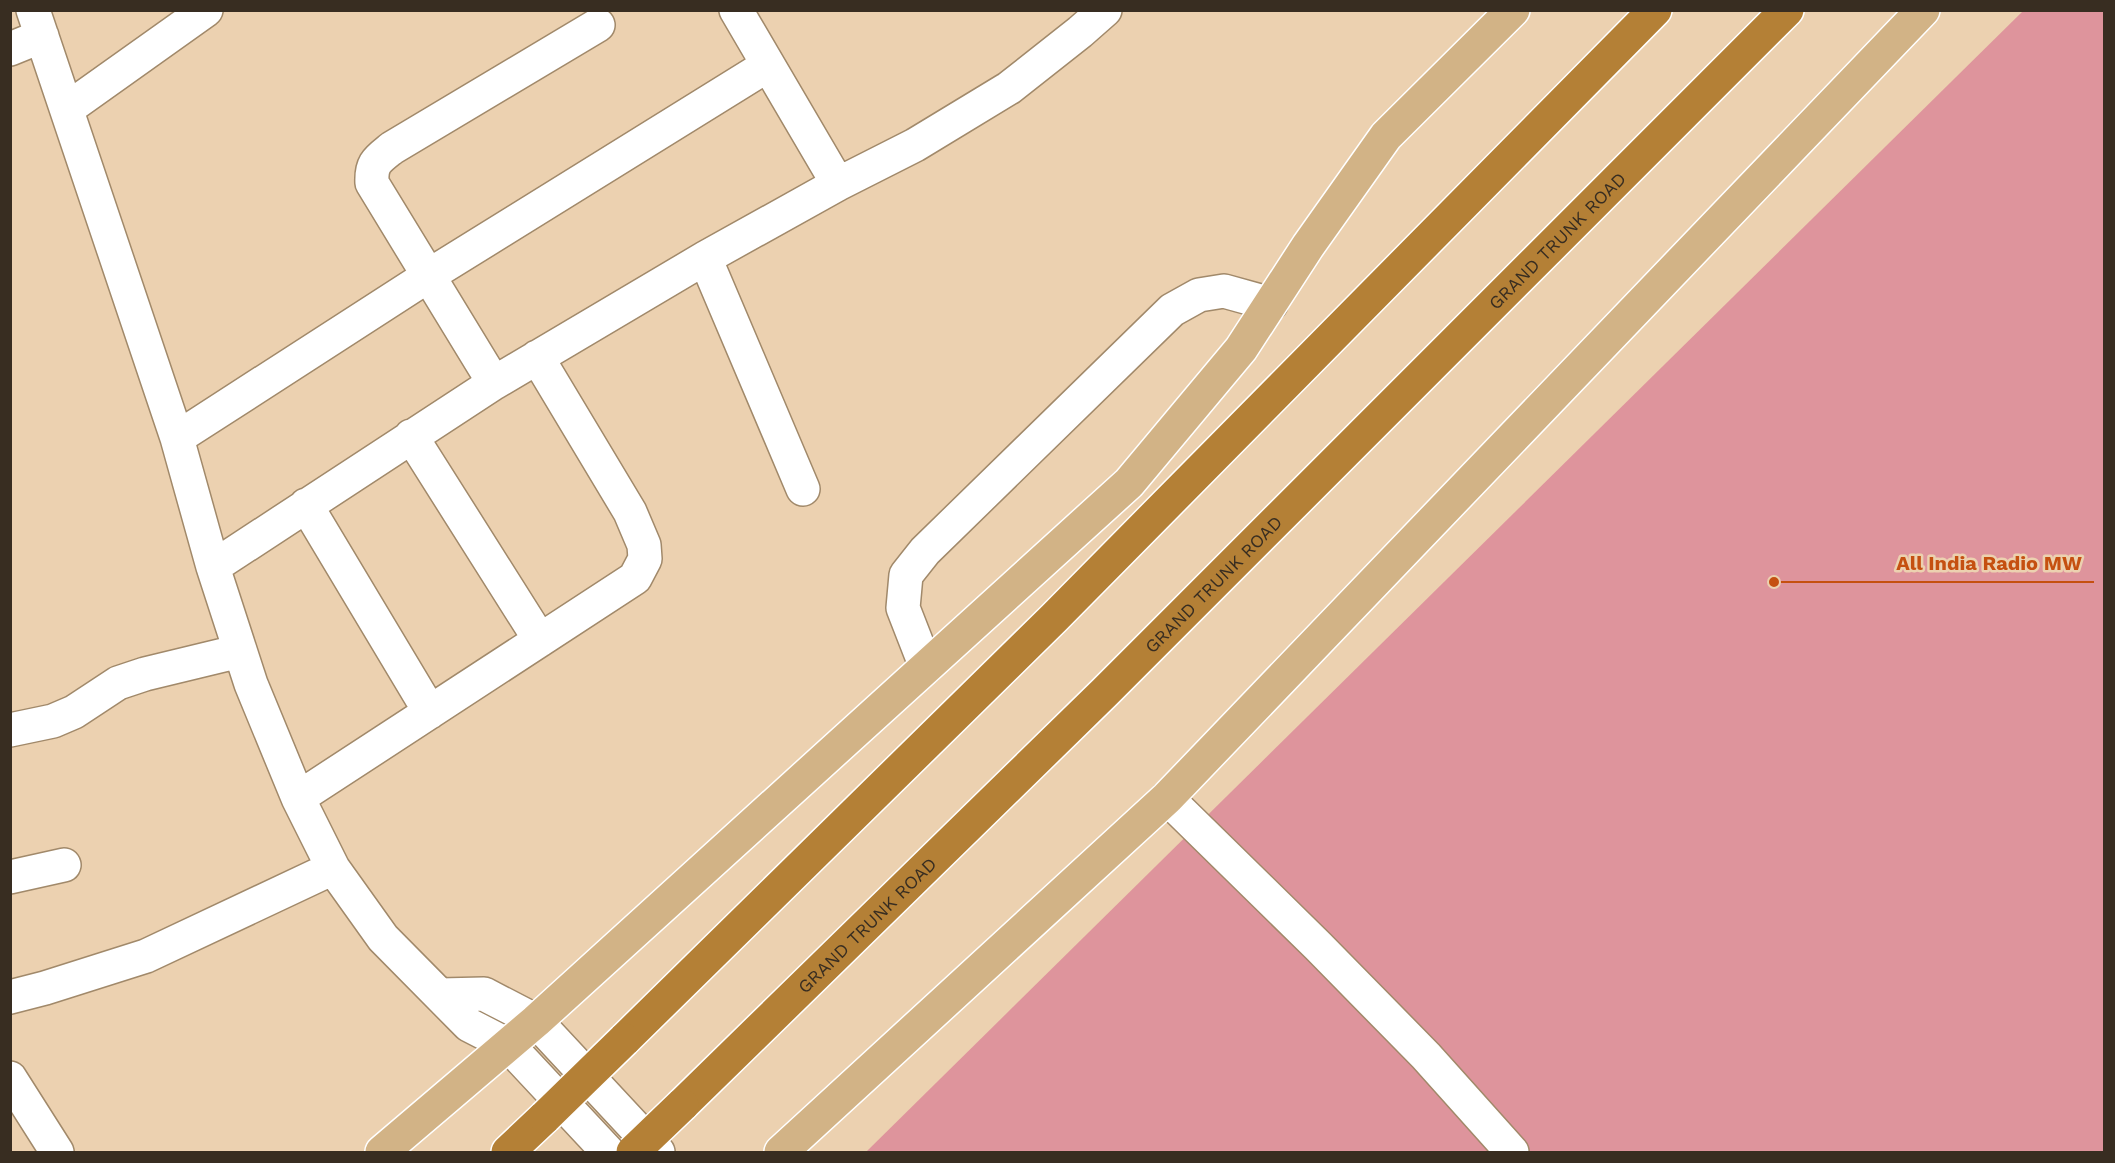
<svg xmlns="http://www.w3.org/2000/svg" width="2115" height="1163" font-family="'Work Sans',sans-serif">
	<style>
		.green { fill: #de949c }
		.lines { fill: none; stroke-linecap: round; stroke-linejoin: round }
		.minor-casing { stroke: #a1896a; stroke-width: 36 }
		.major-casing { stroke: #fff; stroke-width: 36 }
		.highway-casing { stroke: #fff; stroke-width: 36 }
		.minor { stroke: #fff; stroke-width: 33 }
		.major { stroke: #d2b386; stroke-width: 33 }
		.highway { stroke: #b48036; stroke-width: 33 }
		.highway-bridge-casing { stroke: #fff; stroke-width: 36; stroke-linecap: butt }
		.highway-bridge { stroke: #b48036; stroke-width: 33 }
		.labels { text-anchor: middle; dominant-baseline: central; stroke-width: 5; stroke-linejoin: round; paint-order: stroke }
		.street-label { font-size: 18px; fill: #382d21; stroke: #ecd1b0 }
		.leader { fill: none; stroke: #c55010; stroke-width: 2 }
		.callout-dot { fill: #c55010; stroke: #ecd1b0; stroke-width: 2 }
		.callout-label { font-size: 20px; text-anchor: middle; font-weight: bold; fill: #c55010; stroke: #ecd1b0; stroke-width: 5; stroke-linejoin: round; paint-order: stroke }
	</style>
	<rect width="100%" height="100%" fill="#ecd1b0"/>
	<path class="green" d="M2023,11h81v1141h-1238z"/>
	<g class="lines">
		<g class="minor-casing">
			<path id="minor" d="M33,10l144,428 36,129 38,117 47,114 35,70 50,70 86,87 39,20 100,107
				M736,10l102,174
				M10,49l32,-13
				M67,109l139,-99
				M705,258l98,231
				M494,383l-122,-200c-1,-20 5,-23 20,-35l206,-123
				M411,436l129,204
				M177,438l251,-162 340,-211
				M306,505l124,207
				M213,567l281,-184 211,-125 133,-74 77,-39 94,-57 71,-56 25,-22
				M926,667l-23,-59 3,-33 19,-24 247,-241 27,-15 25,-4 47,13
				M10,730l43,-9 21,-9 44,-29 27,-9 95,-23
				M298,798l337,-220 10,-19 -1,-14 -14,-33 -93,-155
				M1167,798l151,148 108,110 86,96
				M10,877l54,-12
				M440,995l44,-1 52,27 122,131
				M10,997l35,-9 101,-32 187,-88
				M10,1078l47,74"/>
		</g>
		<g class="major-casing">
			<path id="major" d="M382,1152l154,-131 593,-538 112,-134 67,-103 78,-110 127,-126
				M781,1152l386,-354 756,-788"/>
		</g>
		<g class="highway-casing">
			<g id="highway">
				<path d="M624,1040l430,-422 601,-608"/>
				<path id="s1" d="M682,1105l423,-413 682,-682"/>
				<path d="M508,1152l37,-35"/>
			</g>
		</g>
		<use href="#minor" class="minor"/>
		<use href="#major" class="major"/>
		<use href="#highway" class="highway"/>
		<g class="highway-bridge-casing">
			<path id="highway-bridge" d="M545,1117l79,-77
				M633,1152l49,-47"/>
		</g>
		<use href="#highway-bridge" class="highway-bridge"/>
	</g>
	<g class="labels">
		<g class="street-label">
			<text stroke="none"><textPath href="#s1" startOffset="1230">GRAND TRUNK ROAD</textPath></text>
			<text stroke="none"><textPath href="#s1" startOffset="744">GRAND TRUNK ROAD</textPath></text>
			<text stroke="none"><textPath href="#s1" startOffset="258">GRAND TRUNK ROAD</textPath></text>
		</g>
	</g>
	<path class="leader" d="M1774 582L1884 582H2094"/>
	<circle class="callout-dot" cx="1774" cy="582" r="6"/>
	<g class="callout-label">
		<text x="1989" y="570">All India Radio MW</text>
	</g>
	<rect width="2115" height="1163" fill="none" stroke="#382d21" stroke-width="24"/>
</svg>
